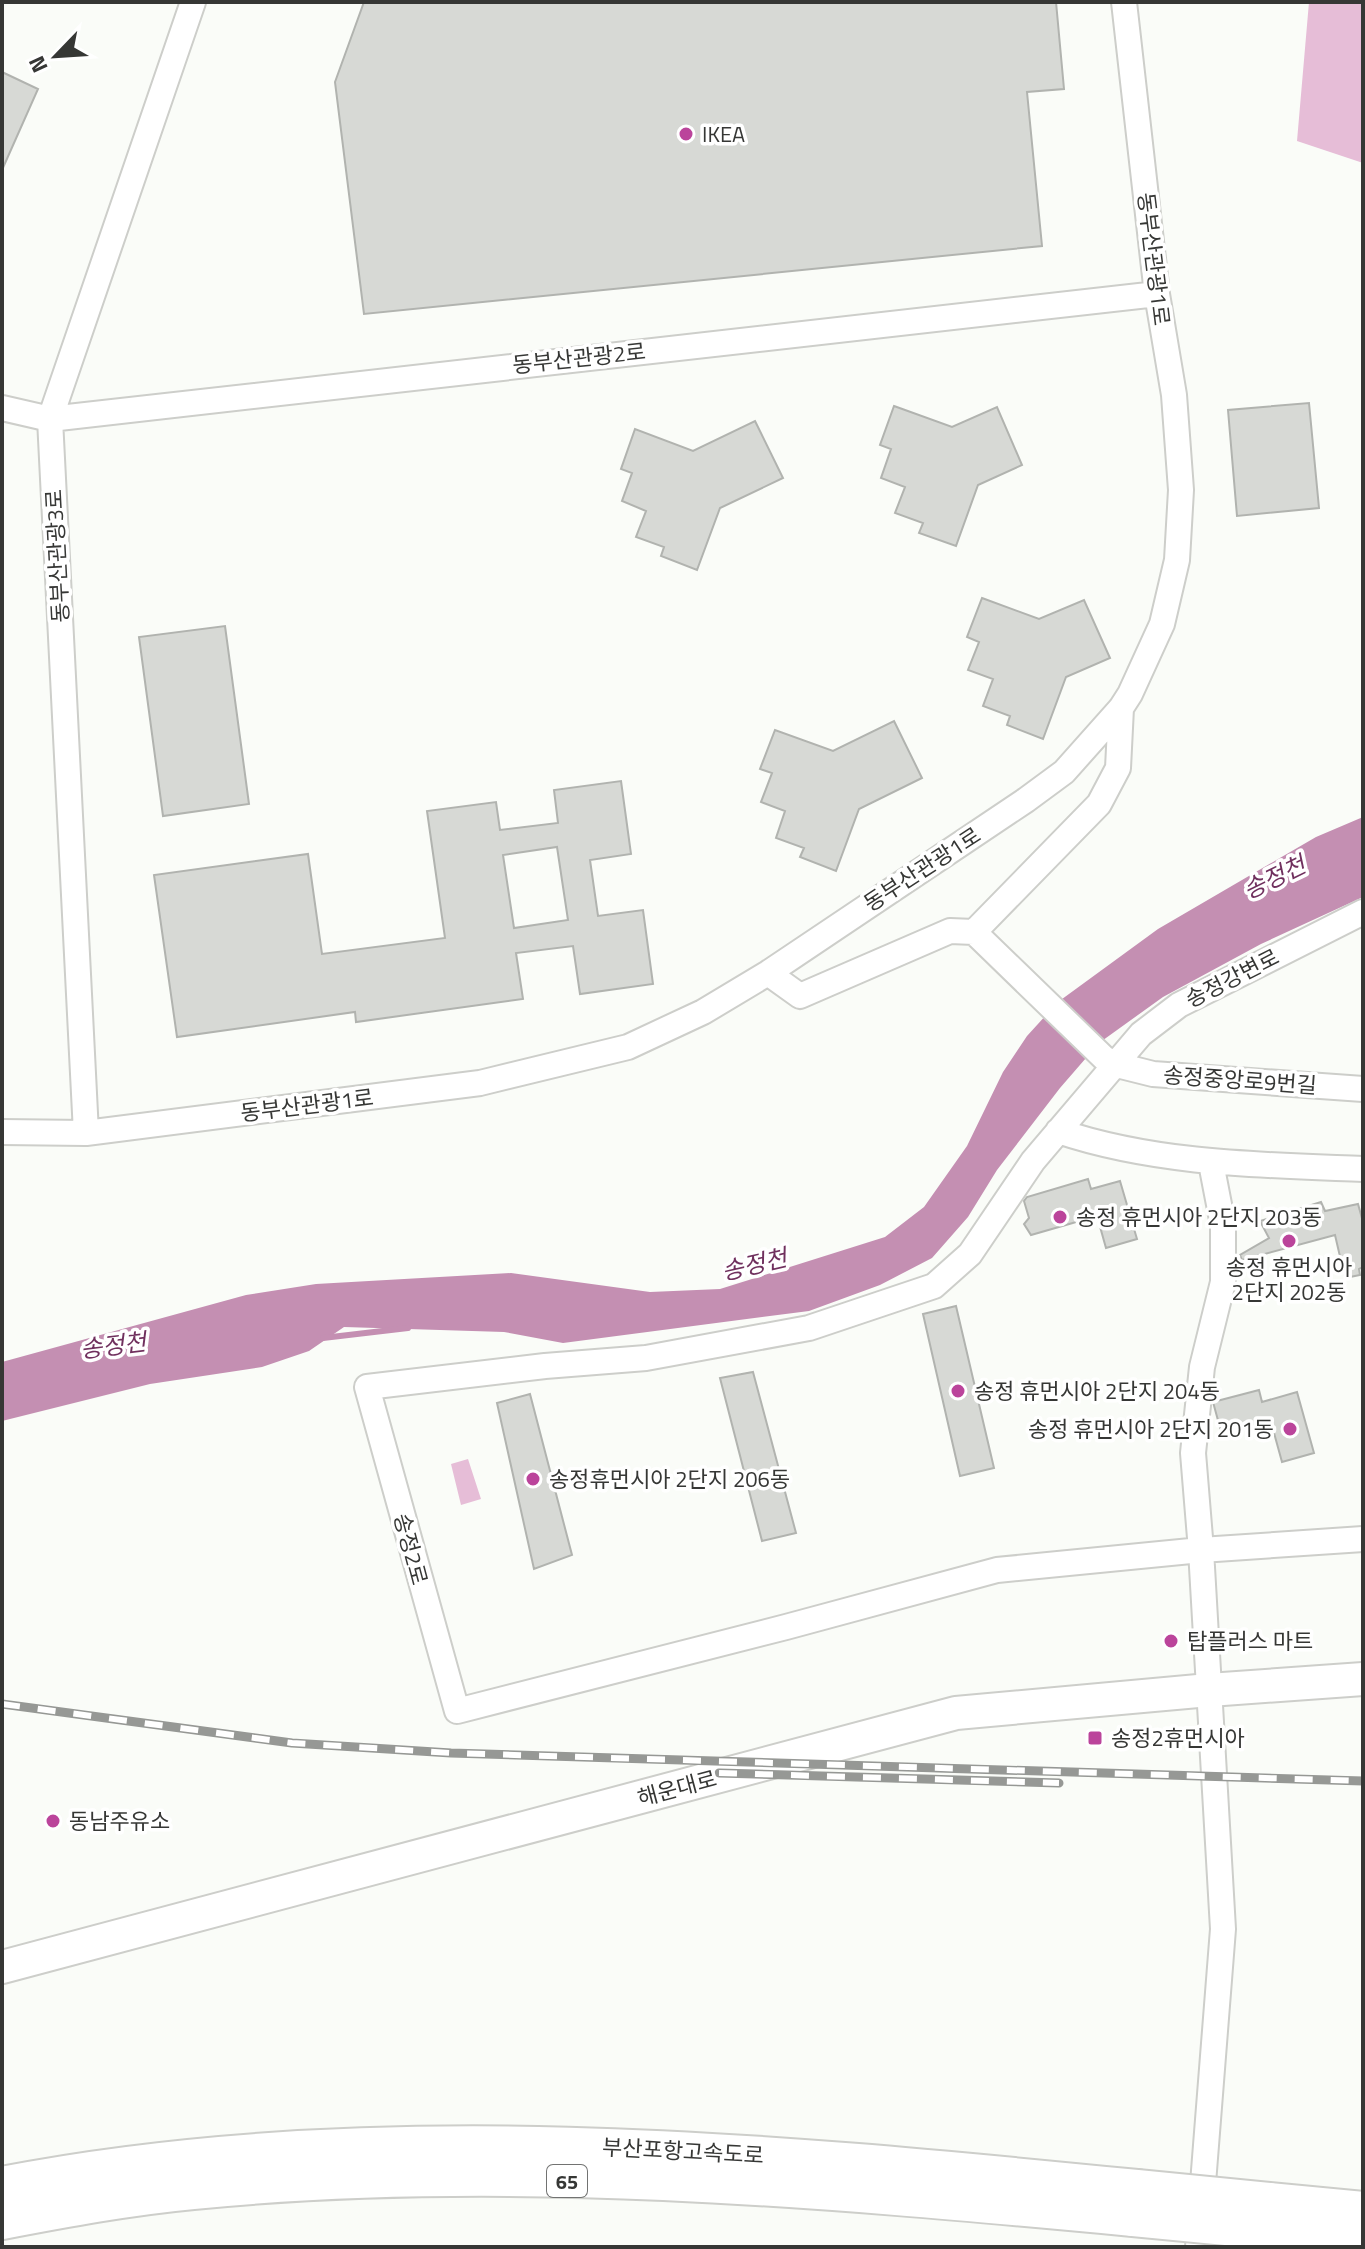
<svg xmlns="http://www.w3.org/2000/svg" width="1365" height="2249" font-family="'Titillium Web','Noto Sans KR',sans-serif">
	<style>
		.green { fill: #e6bdd7 }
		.water { fill: #c48fb2 }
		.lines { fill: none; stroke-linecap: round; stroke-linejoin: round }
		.stream { stroke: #c48fb2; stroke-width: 6 }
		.building { fill: #d7d9d5; stroke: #b1b3af; stroke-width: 2; fill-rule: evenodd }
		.minor-casing { stroke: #cdceca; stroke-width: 28 }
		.major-casing { stroke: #cdceca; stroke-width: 36 }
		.highway-casing { stroke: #cdceca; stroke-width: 40 }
		.minor { stroke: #fff; stroke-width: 24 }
		.major { stroke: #fff; stroke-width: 32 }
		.highway { stroke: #fff; stroke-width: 36 }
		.rail-casing { stroke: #969895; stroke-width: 9 }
		.rail { stroke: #fff; stroke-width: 6; stroke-dasharray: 18; stroke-linecap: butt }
		.highway-bridge-casing { stroke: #cdceca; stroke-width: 40; stroke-linecap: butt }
		.highway-bridge { stroke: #fff; stroke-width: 36 }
		.poi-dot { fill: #bb449b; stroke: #fff; stroke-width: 3 }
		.labels { text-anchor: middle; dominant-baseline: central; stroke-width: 7; stroke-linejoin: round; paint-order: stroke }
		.shield { fill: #fff; stroke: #727372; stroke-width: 2 }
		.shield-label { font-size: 20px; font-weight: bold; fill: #363735 }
		.poi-label { font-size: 22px; fill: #363735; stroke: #fff; text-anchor: start }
		.street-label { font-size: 22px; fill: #363735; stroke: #fff }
		.water-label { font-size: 24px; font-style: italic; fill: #70305e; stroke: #fff }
	</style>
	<rect width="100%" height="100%" fill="#fafcf8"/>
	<path class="green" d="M1309,2h54v161l-66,-22z
		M468,1459l13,40 -20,6 -10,-41z"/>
	<path class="water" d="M1363,817v80l-102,47 -98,53 -64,46 -39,45 -63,82 -29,47 -36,41 -52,27 -71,26 -246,32 -59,-11 -160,-5 -35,24 -47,16 -112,17 -148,37v-59l244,-67 70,-11 195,-11 139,19 70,-3 165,-52 39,-30 43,-61 36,-74 24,-36 31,-34 100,-73 158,-92z"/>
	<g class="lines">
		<path class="stream" d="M323,1338l85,-10"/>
	</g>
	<path class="building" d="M364,2h692l8,87 -37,3 15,154 -678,68 -29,-232z
		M2,72l36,17 -36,81z
		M1309,403l10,105 -82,8 -9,-106z
		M894,406l58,21 45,-20 25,58 -44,20 -22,61 -37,-13 4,-10 -28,-10 10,-26 -24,-9 10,-29 -11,-4z
		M755,421l28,57 -63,30 -23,62 -36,-14 3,-9 -28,-10 10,-26 -24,-10 10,-28 -11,-4 14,-40 58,22z
		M982,598l57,21 45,-19 26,58 -44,19 -23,62 -36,-14 3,-9 -27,-10 10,-27 -25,-9 11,-28 -12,-5z
		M225,626l24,178 -86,12 -24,-179z
		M894,721l28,57 -63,31 -23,62 -36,-14 4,-9 -28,-10 9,-27 -24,-9 11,-29 -12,-4 15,-39 58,21z
		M621,781l10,73 -41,6 8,56 45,-6 10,74 -73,10 -7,-48 -57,7 7,46 -167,23 -1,-10 -178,25 -23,-162 154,-21 14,100 123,-16 -18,-127 69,-9 4,28 58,-7 -4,-33zM557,847l11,73 -54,8 -11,-73z
		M1088,1179l3,10 29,-8 17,58 -31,9 -9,-32 -66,19 -7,-11 5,-6 -5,-17 3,-4z
		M1321,1202l4,9 33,-7 5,18v45l-4,2 1,6 -15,3 -10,-43 -93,25 -2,-5 29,-17 -9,-17z
		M956,1306l38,162 -34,8 -37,-162z
		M753,1372l43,161 -34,8 -42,-163z
		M1259,1390l3,12 35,-10 17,61 -32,9 -11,-40 -49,13 -9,-33z
		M530,1394l42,161 -38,14 -37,-166z"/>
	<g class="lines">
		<g class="minor-casing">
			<path id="minor" d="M2,408l48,11 1107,-125
				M1363,912l-184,93 -38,29 -108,127 -63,93 -36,32 -125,42 -163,30 -101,8 -178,21 90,324 329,-84 211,-57 204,-20 162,-11
				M974,932l125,-128 19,-36 3,-60
				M768,973l32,23 150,-65 24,1 130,126 13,7 36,9 210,15
				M1058,1131c98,33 203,34 305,38
				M2,1132l84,1 394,-50 148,-36 75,-35 65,-39 258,-173 38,-28 57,-64 9,-14 32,-70 15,-64 4,-70 -7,-95 -17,-101 -33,-292
				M86,1133l-36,-714 143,-417
				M1198,2247l25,-318 -22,-379 -8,-97 9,-86 21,-85v-57l-12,-62"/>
		</g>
		<g class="major-casing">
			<path id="major" d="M2,1967l954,-254 253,-23 154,-11"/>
		</g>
		<g class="highway-casing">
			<path id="highway" d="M2,2185c370,-72 762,-34 1135,3
				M1269,2201l94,9
				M2,2221c63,-12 127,-24 191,-30 313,-31 629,-2 940,27
				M1268,2231l95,8"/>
		</g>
		<use href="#minor" class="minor"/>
		<use href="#major" class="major"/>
		<use href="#highway" class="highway"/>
		<g class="rail-casing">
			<path id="rail" d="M2,1704l290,39 159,10 912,28
				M719,1773l340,10"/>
		</g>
		<use href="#rail" class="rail"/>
		<g class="highway-bridge-casing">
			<path id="highway-bridge" d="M1137,2188l132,13
				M1133,2218l135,13"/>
		</g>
		<use href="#highway-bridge" class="highway-bridge"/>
	</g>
	<g class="poi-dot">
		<circle cx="686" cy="134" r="8"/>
		<circle cx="1060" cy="1217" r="8"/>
		<circle cx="1289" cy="1241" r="8"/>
		<circle cx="958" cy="1391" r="8"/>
		<circle cx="1290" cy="1429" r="8"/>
		<circle cx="533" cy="1479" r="8"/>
		<circle cx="1171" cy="1641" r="8"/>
		<rect x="1087" y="1730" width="16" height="16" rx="4"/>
		<circle cx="53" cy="1821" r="8"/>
	</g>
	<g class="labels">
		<rect class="shield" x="547" y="2165" width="40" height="32" rx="6"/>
		<g class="shield-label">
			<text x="567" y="2181">65</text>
		</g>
		<g class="poi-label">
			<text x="702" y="134">IKEA</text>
			<text x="1076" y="1217">송정 휴먼시아 2단지 203동</text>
			<text x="1289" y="1267" text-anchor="middle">송정 휴먼시아<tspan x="1289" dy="25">2단지 202동</tspan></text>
			<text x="974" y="1391">송정 휴먼시아 2단지 204동</text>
			<text x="1274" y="1429" text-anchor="end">송정 휴먼시아 2단지 201동</text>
			<text x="549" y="1479">송정휴먼시아 2단지 206동</text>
			<text x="1187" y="1641">탑플러스 마트</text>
			<text x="1111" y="1738">송정2휴먼시아</text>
			<text x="69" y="1821">동남주유소</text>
		</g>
		<g class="street-label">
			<text transform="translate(1154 259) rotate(83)">동부산관광1로</text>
			<text transform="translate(579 358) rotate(-6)">동부산관광2로</text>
			<text transform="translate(57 556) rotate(-93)">동부산관광3로</text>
			<text transform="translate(922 869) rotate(-33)">동부산관광1로</text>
			<text transform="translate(1232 978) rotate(-27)">송정강변로</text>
			<text transform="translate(1240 1080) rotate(4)">송정중앙로9번길</text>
			<text transform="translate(307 1105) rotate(-7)">동부산관광1로</text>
			<text transform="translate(411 1549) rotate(75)">송정2로</text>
			<text transform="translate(677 1788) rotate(-15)">해운대로</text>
			<text transform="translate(683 2151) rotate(3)">부산포항고속도로</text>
		</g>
		<g class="water-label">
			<text transform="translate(1274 877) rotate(-26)">송정천</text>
			<text transform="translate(754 1264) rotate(-13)">송정천</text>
			<text transform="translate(113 1345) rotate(-7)">송정천</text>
		</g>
	</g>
	<rect width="1365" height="2249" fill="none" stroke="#363735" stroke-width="8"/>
	<g transform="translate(56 56) rotate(245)" stroke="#ffffff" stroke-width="6" paint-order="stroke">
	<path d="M0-6L14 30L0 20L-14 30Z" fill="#363735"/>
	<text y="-12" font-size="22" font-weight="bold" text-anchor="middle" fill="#363735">N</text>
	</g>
</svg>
